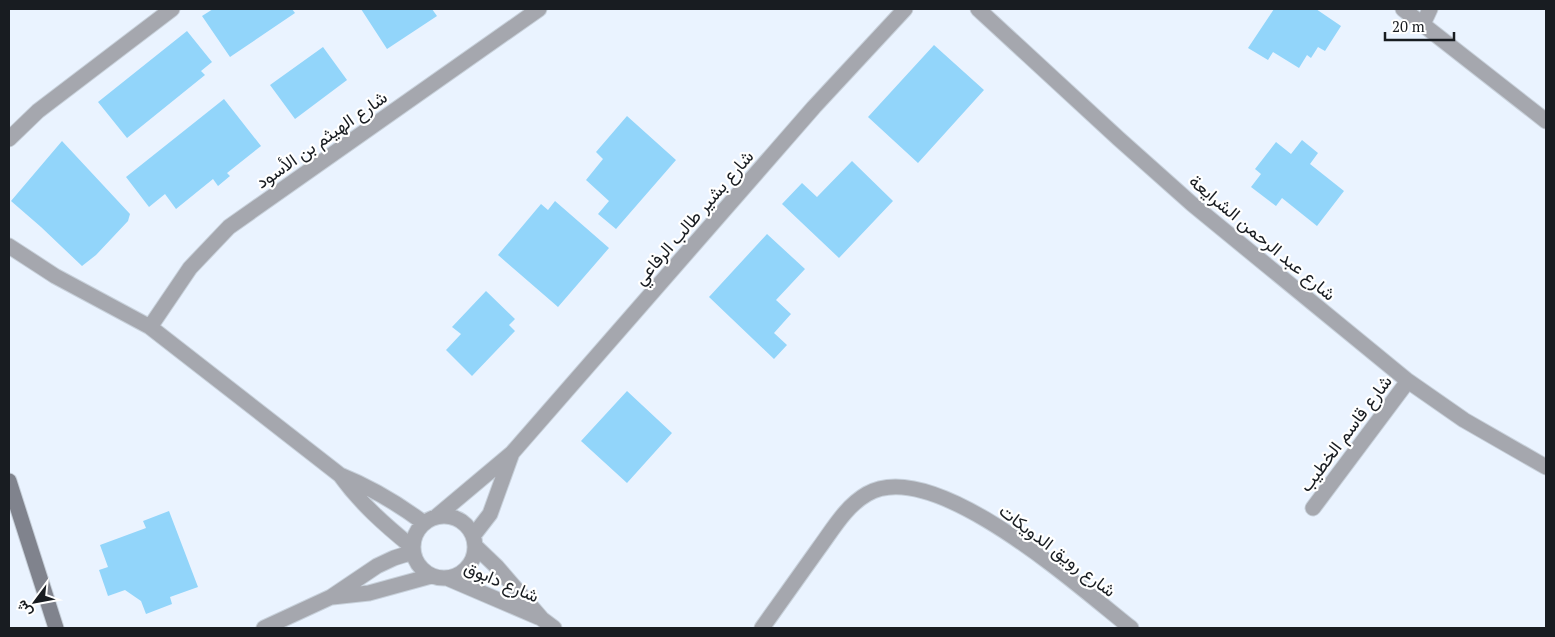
<svg xmlns="http://www.w3.org/2000/svg" width="1555" height="637" font-family="'PT Serif',Vazirmatn,serif">
	<style>
		.building { fill: #92d5fa }
		.lines { fill: none; stroke-linecap: round; stroke-linejoin: round }
		.minor-casing { stroke: #c8d1db; stroke-width: 17 }
		.secondary-casing { stroke: #c8d1db; stroke-width: 17 }
		.minor { stroke: #a5a7ae; stroke-width: 15 }
		.secondary { stroke: #80838d; stroke-width: 15 }
		.labels { text-anchor: middle; dominant-baseline: central; stroke-width: 4.5; stroke-linejoin: round; paint-order: stroke }
		.street-label { font-size: 18px; fill: #181c21; stroke: #fff }
	</style>
	<rect width="100%" height="100%" fill="#eaf3ff"/>
	<path class="building" d="M213,9h79l3,4 -65,44 -28,-41z
		M361,9h71l5,7 -50,33z
		M1274,9h42l25,17 -16,25 -7,-4 -7,11 -4,-3 -8,13 -26,-16 -5,8 -20,-12z
		M187,31l25,31 -11,9 4,4 -78,63 -29,-36z
		M934,45l50,45 -66,73 -50,-46z
		M323,47l24,33 -52,39 -25,-34z
		M224,99l37,47 -34,27 3,3 -12,10 -5,-7 -37,30 -11,-15 -16,13 -23,-30z
		M627,116l49,44 -60,69 -18,-15 11,-13 -23,-21 17,-21 -7,-7z
		M1302,140l16,13 -8,11 34,27 -27,35 -35,-28 -6,8 -25,-19 10,-13 -6,-5 21,-27 15,12z
		M62,141l68,73 -2,7 -32,34 -14,11 -41,-39 -30,-26z
		M852,161l41,40 -54,57 -57,-54 20,-21 15,14z
		M555,201l54,47 -51,59 -60,-52 43,-51 7,6z
		M767,234l38,35 -29,31 15,14 -17,19 13,12 -13,14 -65,-62z
		M486,291l29,28 -6,6 6,6 -43,45 -26,-26 15,-16 -9,-7z
		M627,391l45,42 -45,50 -46,-42z
		M169,511l29,76 -28,10 2,7 -26,10 -5,-13 -16,-11 -17,6 -9,-26 9,-3 -8,-22 46,-17 -3,-7z"/>
	<g class="lines">
		<g class="minor-casing">
			<path id="minor" d="M978,9l141,130 73,65 216,177 56,39 82,47
				M1403,9l143,112
				M1423,24l7,-15
				M9,139l29,-28 134,-102
				M9,246l46,30 95,51 190,148c20,28 45,50 72,72
				M150,327l40,-59 39,-41 310,-218
				M340,475c30,12 57,28 84,48
				M1313,508l95,-127
				M413 547a31 31 0 1 1 62 0a31 31 0 1 1-62 0Z
				M437,516l75,-63 302,-346 91,-98
				M473,536l17,-22 22,-61
				M475,546l22,21 45,52 12,9
				M447,578l91,39
				M332,597l37,-4 62,-17
				M264,628l67,-31 46,-31 17,-8 19,-6
				M762,628c19,-27 38,-53 57,-80 14,-19 27,-42 48,-54 67,-39 213,94 264,134"/>
		</g>
		<g class="secondary-casing">
			<path id="secondary" d="M9,481l47,147"/>
		</g>
		<use href="#minor" class="minor"/>
		<use href="#secondary" class="secondary"/>
	</g>
	<g class="labels">
		<g class="street-label">
			<text transform="translate(321 139) rotate(-35)">شارع الهيثم بن الأسود</text>
			<text transform="translate(693 217) rotate(-49)">شارع بشير طالب الرفاعي</text>
			<text transform="translate(1263 237) rotate(40)">شارع عبد الرحمن الشرايعة</text>
			<text transform="translate(1345 433) rotate(-53)">شارع قاسم الخطيب</text>
			<text transform="translate(1058 550) rotate(37)">شارع رويق الدويكات</text>
			<text transform="translate(502 581) rotate(23)">شارع دابوق</text>
		</g>
	</g>
	<rect width="1555" height="637" fill="none" stroke="#181c21" stroke-width="20"/>
	<g transform="translate(35 602) rotate(238)" stroke="#ffffff" stroke-width="4" paint-order="stroke">
	<path d="M0-4L9 19L0 12L-9 19Z" fill="#181c21"/>
	<text y="-8" font-size="14" font-weight="bold" text-anchor="middle" fill="#181c21">ش</text>
	</g>
	<path d="M1385 32v8h69v-8" fill="none" stroke="#181c21" stroke-width="2.5"/>
	<text x="1392" y="32" font-size="15" fill="#181c21" stroke="#ffffff" stroke-width="4" paint-order="stroke">20 m</text>
</svg>
